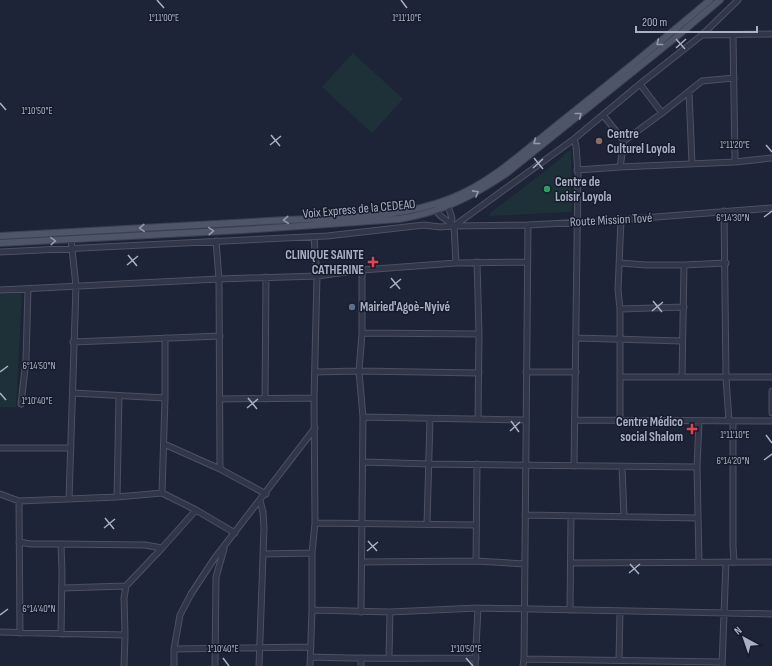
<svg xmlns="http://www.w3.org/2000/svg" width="772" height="666" font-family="'Sofia Sans Condensed',sans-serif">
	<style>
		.green { fill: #1f3138 }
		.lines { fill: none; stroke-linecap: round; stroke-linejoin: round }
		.minor-casing { stroke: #4c5163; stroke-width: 7 }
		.major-casing { stroke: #3a4051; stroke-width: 8 }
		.minor { stroke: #313648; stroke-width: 5 }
		.major { stroke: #4e5568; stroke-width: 6 }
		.oneway { stroke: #9399ae }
		.ticks { fill: none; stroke: #aab0c5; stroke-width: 1.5 }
		.education-dot { fill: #8d6e63; stroke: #171c2c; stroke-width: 1.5 }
		.leisure-dot { fill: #2e9e5b; stroke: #171c2c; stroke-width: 1.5 }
		.health-dot { fill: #e0444e; stroke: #171c2c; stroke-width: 1.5 }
		.service-dot { fill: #5c6f8a; stroke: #171c2c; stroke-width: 1.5 }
		.labels { text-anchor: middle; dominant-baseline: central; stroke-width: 3; stroke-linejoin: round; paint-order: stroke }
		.poi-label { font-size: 13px; font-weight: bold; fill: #aab0c5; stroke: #171c2c; text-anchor: start }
		.street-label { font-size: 13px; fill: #aab0c5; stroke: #171c2c }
		.ticks-label { font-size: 10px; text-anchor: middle; fill: #aab0c5; stroke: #171c2c; stroke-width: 3; stroke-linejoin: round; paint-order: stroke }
	</style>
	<rect width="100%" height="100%" fill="#1d2437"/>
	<path class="green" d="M353,53l50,46 -31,34 -50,-46z
		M569,151h2l1,59 -2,2 -80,4 -1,-2 60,-46z
		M22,291l-6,116h-16v-115z"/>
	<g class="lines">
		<g class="minor-casing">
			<path id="minor" d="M702,35l70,-1
				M733,35l2,127
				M640,84l22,29
				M689,92l3,72
				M603,115l21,26 -4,26
				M574,139l2,7 2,27 -4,293
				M624,141l38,-28 40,-32 32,-3
				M577,170l43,-3 115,-5 37,-4
				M448,206l4,12 -1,5
				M435,208c3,9 13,12 19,18l74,-1 76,-4 168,-13
				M724,211l2,167 3,43
				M528,225l-4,434 198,3
				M454,226l2,37
				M216,241l3,38 1,190 46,25
				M0,252l327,-16 97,-11 16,2 14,-1 120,-87 66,-55 62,-49 36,-35
				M477,262l2,72 -1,85
				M620,263l26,2h38
				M0,290l219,-11 98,-3 45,-6 94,-7 71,-1
				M620,309l-2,-19 3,-71
				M362,333l117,1
				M576,338l106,3
				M73,342l147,-6
				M315,372l44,-1 120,2
				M526,372h50
				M682,376l2,-111 42,-2
				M620,377h152
				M772,391v22
				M73,393l92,5
				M220,399l94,-1
				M265,399l1,-122
				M21,404l5,-44 2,-71
				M363,417l163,3
				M575,420l197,1
				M620,420v-111l64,-2
				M733,421v125l1,16
				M164,444l56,25
				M0,448h71
				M364,462l66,2 267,3
				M622,466l2,51
				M162,493l3,-95v-60
				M0,494l19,7 98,-4 45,-4 34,17 39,23
				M117,497l2,-101
				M69,499l7,-213 -5,-46
				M19,501l1,132
				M525,515l173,3
				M315,523l161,2
				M427,524l3,-105
				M19,542l12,2h30l1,28 -1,62
				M61,544l84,1 17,3
				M263,554l49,-1
				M476,561l1,-97
				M362,562l114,-1 49,3
				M699,562l-2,-95 2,-46
				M571,563l201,-1
				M62,588l64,-2
				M312,610l78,2 88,-4 294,6
				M570,610l1,-94
				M361,612l2,-195 -4,-46 3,-38v-63
				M0,632l125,3
				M174,649l137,-2
				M311,657c55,2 110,1 165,1
				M389,657l1,-45
				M619,660l1,-49
				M124,666l1,-31 -1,-37 2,-12 36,-38 34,-38
				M174,666v-17l6,-34 11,-21 23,-35 101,-131
				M215,666l1,-89 8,-28
				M259,666l5,-138 -1,-16 -3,-11
				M310,666l2,-56v-57l3,-30 -1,-125 3,-122 -3,-39
				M361,666v-8
				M475,666l3,-58
				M523,666l1,-7
				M722,666l4,-104"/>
		</g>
		<g class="major-casing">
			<path id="major" d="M0,236c95,-6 191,-10 286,-16 56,-3 114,-1 166,-22 38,-15 69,-44 100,-69 53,-42 106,-85 158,-129
				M0,243l242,-13 157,-11c41,-6 74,-23 108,-46l168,-135 45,-38"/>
		</g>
		<use href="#minor" class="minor"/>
		<use href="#major" class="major"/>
	</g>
	<defs><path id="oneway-chevron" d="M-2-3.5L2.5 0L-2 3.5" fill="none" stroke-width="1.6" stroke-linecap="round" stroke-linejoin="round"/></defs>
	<g class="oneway">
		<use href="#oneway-chevron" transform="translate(659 43) rotate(141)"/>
		<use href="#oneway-chevron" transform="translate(579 115) rotate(-38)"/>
		<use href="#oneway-chevron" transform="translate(536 142) rotate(142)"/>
		<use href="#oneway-chevron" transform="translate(476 193) rotate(-29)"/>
		<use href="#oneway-chevron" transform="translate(286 220) rotate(176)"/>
		<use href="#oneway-chevron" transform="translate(142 228) rotate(178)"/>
		<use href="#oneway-chevron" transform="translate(211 231) rotate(-3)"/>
		<use href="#oneway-chevron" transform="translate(53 241) rotate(-3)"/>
	</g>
	<path class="ticks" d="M157,0l7,8M401,0l6,8M676,39l9,10M676,48l10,-9M0,103l6,7M271,135l9,11M270,145l11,-9M766,145l6,7M534,158l9,11M533,168l10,-9M764,217l8,-6M128,255l9,11M127,265l11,-9M391,278l9,11M390,288l11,-9M653,301l9,11M652,311l11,-9M0,372l8,-6M0,393l6,7M248,398l9,11M247,408l11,-9M511,421l8,11M510,431l10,-9M766,435l6,8M764,460l8,-6M105,518l9,11M104,528l11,-9M368,541l9,10M367,551l11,-9M630,564l9,10M629,573l11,-9M0,615l8,-6M223,658l6,8M466,658l7,8"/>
	<circle class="education-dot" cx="599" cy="141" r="4"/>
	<circle class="leisure-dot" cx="547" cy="189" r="4"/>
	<g class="health-dot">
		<path d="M371 256h4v4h4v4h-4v4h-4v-4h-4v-4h4z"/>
		<path d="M690 423h4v4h4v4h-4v4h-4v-4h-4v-4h4z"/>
	</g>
	<circle class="service-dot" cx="352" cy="307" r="4"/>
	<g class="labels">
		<g class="poi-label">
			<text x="607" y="134">Centre<tspan x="607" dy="15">Culturel Loyola</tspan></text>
			<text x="555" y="182">Centre de<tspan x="555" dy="15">Loisir Loyola</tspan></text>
			<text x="364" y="255" text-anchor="end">CLINIQUE SAINTE<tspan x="364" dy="15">CATHERINE</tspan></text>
			<text x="360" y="307">Mairied'Agoè-Nyivé</text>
			<text x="683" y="422" text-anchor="end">Centre Médico<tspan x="683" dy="15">social Shalom</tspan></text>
		</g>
		<g class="street-label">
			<text transform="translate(359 209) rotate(-5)">Voix Express de la CEDEAO</text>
			<text transform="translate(611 220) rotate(-3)">Route Mission Tové</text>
		</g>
	</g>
	<g class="ticks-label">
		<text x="164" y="21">1°11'00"E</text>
		<text x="407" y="21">1°11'10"E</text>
		<text x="37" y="114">1°10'50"E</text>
		<text x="735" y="148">1°11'20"E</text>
		<text x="733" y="221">6°14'30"N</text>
		<text x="39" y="369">6°14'50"N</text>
		<text x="37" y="404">1°10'40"E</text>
		<text x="735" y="438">1°11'10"E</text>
		<text x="733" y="464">6°14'20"N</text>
		<text x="39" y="612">6°14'40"N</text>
		<text x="223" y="652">1°10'40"E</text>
		<text x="466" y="652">1°10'50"E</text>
	</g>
	<g transform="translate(744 638) rotate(320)" stroke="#171c2c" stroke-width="3" paint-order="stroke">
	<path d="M0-3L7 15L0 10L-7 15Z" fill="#aab0c5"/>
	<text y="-6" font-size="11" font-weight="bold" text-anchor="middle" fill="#aab0c5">N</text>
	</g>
	<path d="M636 26v6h121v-6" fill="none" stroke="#aab0c5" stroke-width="2"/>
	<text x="642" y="26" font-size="12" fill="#aab0c5" stroke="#171c2c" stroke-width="3" paint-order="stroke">200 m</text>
</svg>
